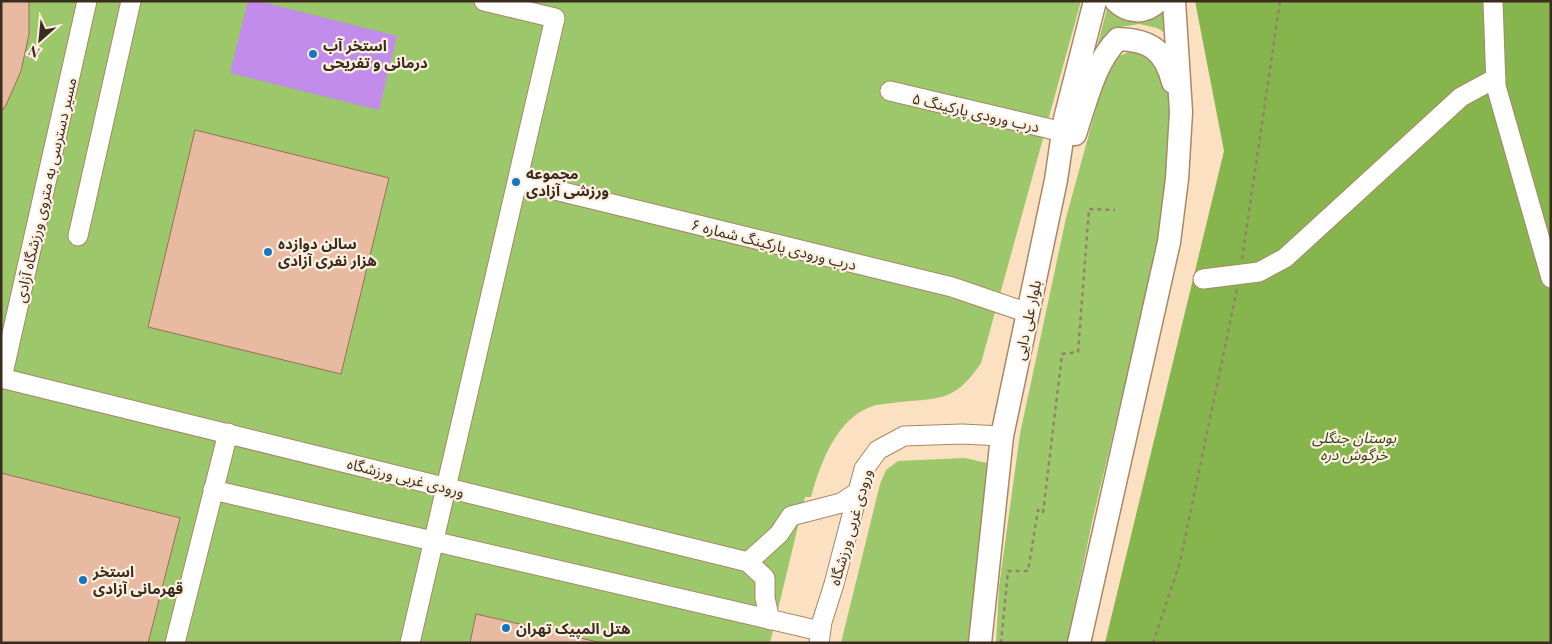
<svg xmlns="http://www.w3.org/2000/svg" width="1552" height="644" font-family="'Playfair Display','Noto Sans Arabic',serif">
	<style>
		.green { fill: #9cc76a }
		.forest { fill: #87b54d }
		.water { fill: #c18cea }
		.building { fill: #e8baa2; stroke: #996f59 }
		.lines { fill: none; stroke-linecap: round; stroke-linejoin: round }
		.minor-casing { stroke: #a88864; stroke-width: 21 }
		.major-casing { stroke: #a88864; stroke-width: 25 }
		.path { stroke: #96816c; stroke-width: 2.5; stroke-dasharray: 4 4; stroke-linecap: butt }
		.minor { stroke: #fff; stroke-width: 19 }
		.major { stroke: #fff; stroke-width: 22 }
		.poi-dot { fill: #1776c2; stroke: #fef0e1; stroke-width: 2 }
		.labels { text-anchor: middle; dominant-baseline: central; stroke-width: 4.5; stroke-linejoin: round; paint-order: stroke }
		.poi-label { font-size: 15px; font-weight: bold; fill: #3a2d1f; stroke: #fef0e1; text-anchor: start }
		.street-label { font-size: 15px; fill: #3a2d1f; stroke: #fef0e1 }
		.park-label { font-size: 15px; font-style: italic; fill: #314319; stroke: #fef0e1 }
	</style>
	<rect width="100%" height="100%" fill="#fce0c2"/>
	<path class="green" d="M1,1h1080l-100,362c-28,42 -44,34 -89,40 -6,1 -13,1 -19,3 -36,11 -53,58 -62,91h-6l-35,146h-769z
		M1109,1l54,4 12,34 -18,-11 -18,-4 -19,3 -13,9 -13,23z
		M1133,50l16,6 16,21 8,29 -5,83 -18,101 -27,102 -31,130 -25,121h-71l3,-56 21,-153 46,-216 40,-146 11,-15z
		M965,458l22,5 -18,180h-128l39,-159 6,-14 12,-9z"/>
	<path class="forest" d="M1195,1h356v642h-446l119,-492z"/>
	<path class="water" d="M248,1h10l139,35 -18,74 -149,-37z"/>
	<path class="building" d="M1,1h28v33l-8,37 -15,34 -5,7z
		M195,130l194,48 -48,196 -193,-47z
		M1,473l179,45 -32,125h-147z
		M476,614l126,29h-132z"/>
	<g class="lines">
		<g class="minor-casing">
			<path id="minor" d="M1493,1l3,85 55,192
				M890,91l173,41
				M518,181l434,106 76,26
				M78,236l53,-235
				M1203,279l56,-7 26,-14 176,-161 35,-19
				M1,378l747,184 17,16v20l5,22
				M2,378l85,-377
				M213,490l607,141
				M748,562l31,-28 12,-18 50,-13 17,-11
				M175,643l53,-210
				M410,643l145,-625 -71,-17
				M819,643l3,-21 12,-38 30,-115 14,-19 26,-14 58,-2 40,2"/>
		</g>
		<g class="major-casing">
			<path id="major" d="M1116,1c12,12 29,13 42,0
				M1075,134c11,-32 19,-71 43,-95 33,1 47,12 55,43
				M980,643l22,-207 54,-256 9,-61 30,-118
				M1079,643l90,-401 8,-63 4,-67 -7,-111"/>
		</g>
		<path class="path" d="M1242,259l38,-258
			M1001,643l7,-72h20l10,-61 5,3 19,-159 16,-2 11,-143 26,1
			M1153,643l27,-81 57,-273"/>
		<use href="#minor" class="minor"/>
		<use href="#major" class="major"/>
	</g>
	<g class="poi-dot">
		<circle cx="313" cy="54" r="5"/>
		<circle cx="516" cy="182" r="5"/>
		<circle cx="268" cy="252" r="5"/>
		<circle cx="83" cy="580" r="5"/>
		<circle cx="506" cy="628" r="5"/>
	</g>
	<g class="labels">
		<g class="poi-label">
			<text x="323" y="45">استخر آب<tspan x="323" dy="17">درمانی و تفریحی</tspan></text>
			<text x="526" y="173">مجموعه<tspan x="526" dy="17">ورزشی آزادی</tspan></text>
			<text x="278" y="243">سالن دوازده<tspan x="278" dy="17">هزار نفری آزادی</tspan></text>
			<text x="93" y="571">استخر<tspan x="93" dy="17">قهرمانی آزادی</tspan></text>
			<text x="516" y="628">هتل المپیک تهران</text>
		</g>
		<g class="street-label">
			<text transform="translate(976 112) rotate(13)">درب ورودی پارکینگ ۵</text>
			<text transform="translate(45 190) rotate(-77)">مسیر دسترسی به متروی ورزشگاه آزادی</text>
			<text transform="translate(774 244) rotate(14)">درب ورودی پارکینگ شماره ۶</text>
			<text transform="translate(1027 320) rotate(-78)">بلوار علی دایی</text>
			<text transform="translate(406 477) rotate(14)">ورودی غربی ورزشگاه</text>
			<text transform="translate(850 527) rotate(-74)">ورودی غربی ورزشگاه</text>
		</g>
		<g class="park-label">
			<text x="1354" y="437">بوستان جنگلی<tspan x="1354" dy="17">خرگوش دره</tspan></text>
		</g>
	</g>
	<rect width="1552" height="644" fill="none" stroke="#3a2d1f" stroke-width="5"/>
	<g transform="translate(40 40) rotate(207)" stroke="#fef0e1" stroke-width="4" paint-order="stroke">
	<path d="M0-4L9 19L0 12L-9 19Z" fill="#3a2d1f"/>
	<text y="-8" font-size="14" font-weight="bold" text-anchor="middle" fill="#3a2d1f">N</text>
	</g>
</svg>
